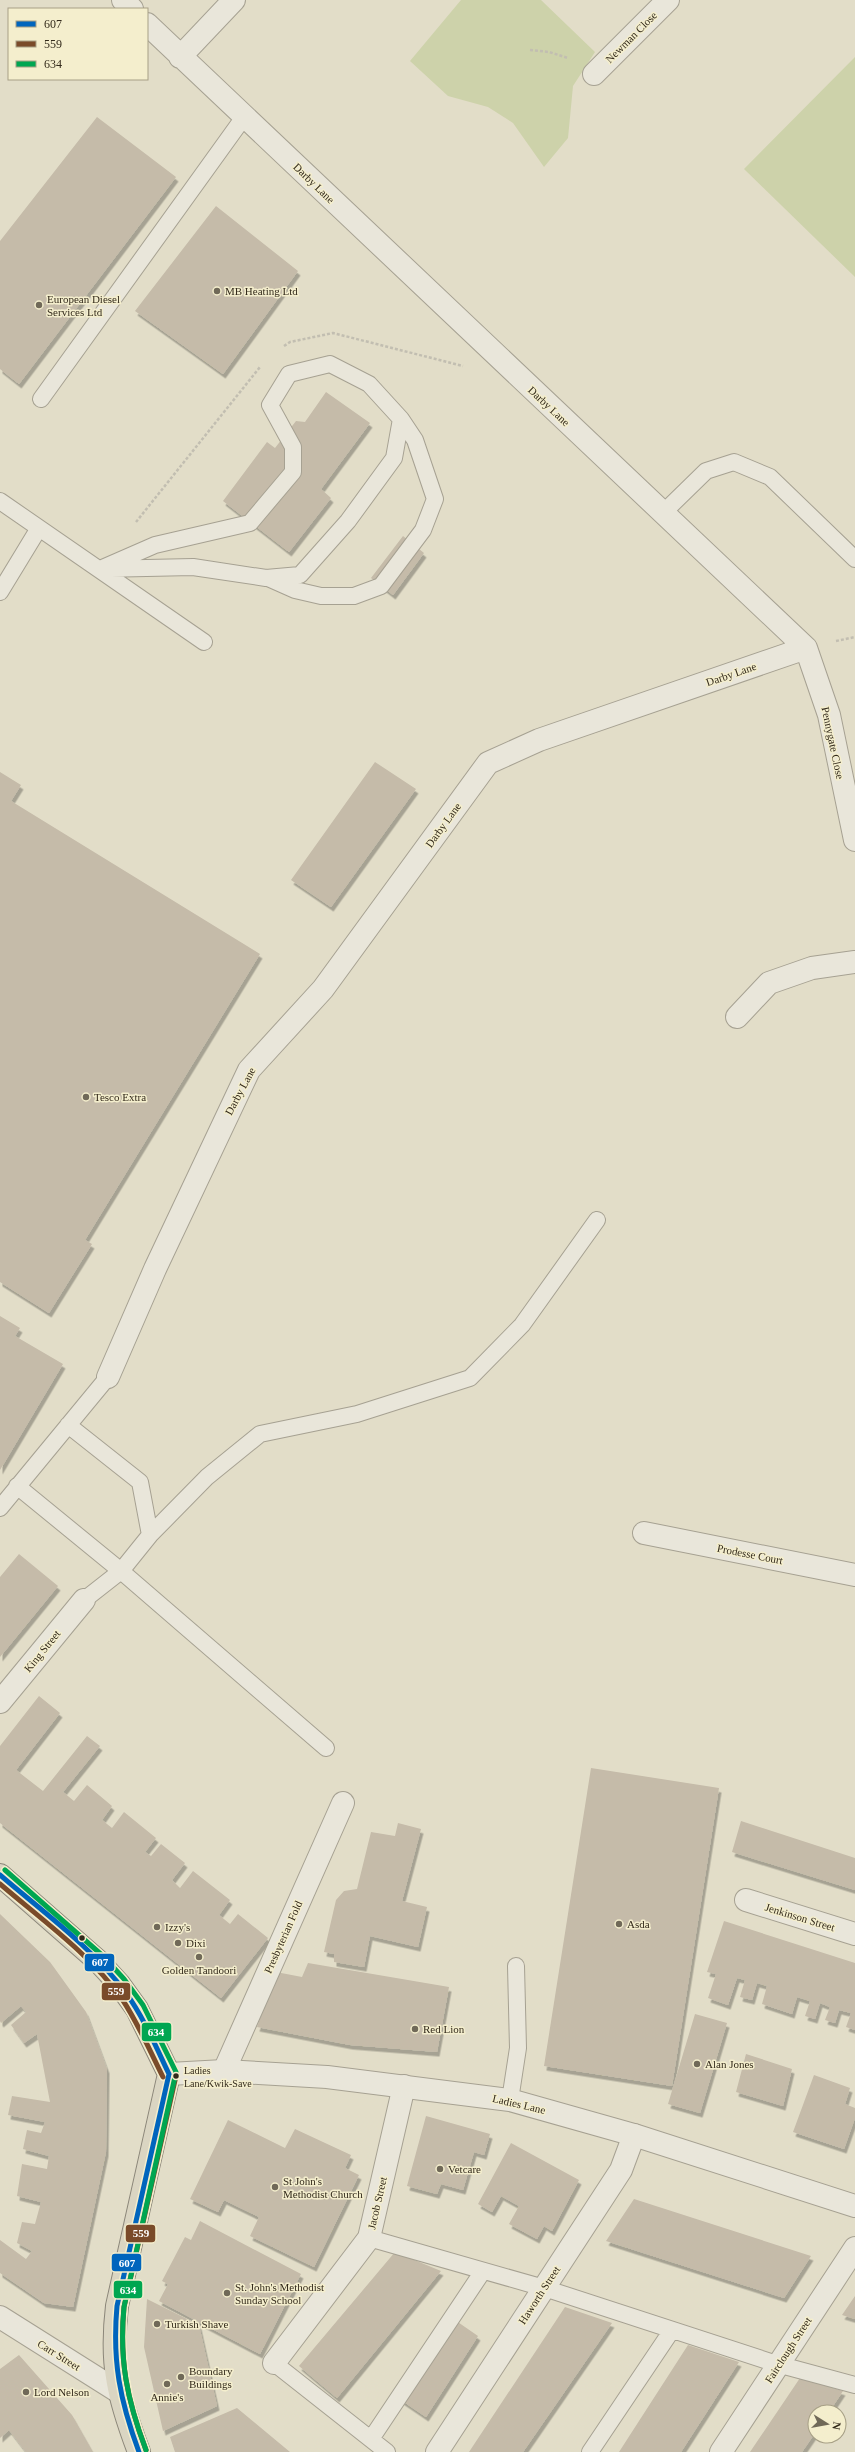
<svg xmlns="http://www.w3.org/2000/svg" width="855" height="2452" font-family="'Times New Roman',serif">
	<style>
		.green { fill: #cdd2aa }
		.building { fill: #c5bba9; filter: url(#shadow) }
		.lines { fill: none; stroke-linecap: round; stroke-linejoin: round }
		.service-casing { stroke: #a6a192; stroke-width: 18 }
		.minor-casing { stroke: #a6a192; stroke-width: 24 }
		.tertiary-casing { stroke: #a6a192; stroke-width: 24 }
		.trunk-casing { stroke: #8b8679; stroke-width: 24 }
		.path { stroke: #c2beb1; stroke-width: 2.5; stroke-dasharray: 3 2; stroke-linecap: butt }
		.service { stroke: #e9e6da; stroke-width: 16 }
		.minor { stroke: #e9e6da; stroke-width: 22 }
		.tertiary { stroke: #e9e6da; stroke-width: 22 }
		.trunk { stroke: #dad5c2; stroke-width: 22 }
		.bus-1-casing { stroke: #f4eecd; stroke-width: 8 }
		.bus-2-casing { stroke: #f4eecd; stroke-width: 8 }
		.bus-3-casing { stroke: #f4eecd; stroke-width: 8 }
		.bus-1 { stroke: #0065bd; stroke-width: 5 }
		.bus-2 { stroke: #7a4b2a; stroke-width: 5 }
		.bus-3 { stroke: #00a651; stroke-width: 5 }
		.poi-dot { fill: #706958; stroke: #f4eecd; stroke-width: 1.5 }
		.bus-dot { fill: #332a1b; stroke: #f4eecd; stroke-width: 1.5 }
		.labels { text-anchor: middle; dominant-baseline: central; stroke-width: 3; stroke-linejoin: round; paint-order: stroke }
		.bus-label { font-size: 10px; fill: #332a1b; stroke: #f4eecd; text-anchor: start }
		.street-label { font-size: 11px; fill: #332a1b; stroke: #f4eecd }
		.poi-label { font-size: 11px; fill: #332a1b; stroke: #f4eecd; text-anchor: start }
		.line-badge { stroke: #f4eecd; stroke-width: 1.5 }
		.badge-label { font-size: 11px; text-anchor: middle; font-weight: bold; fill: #fff }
	</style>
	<defs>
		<filter id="shadow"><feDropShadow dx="2.5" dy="4.5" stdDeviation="0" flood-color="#0004"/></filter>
	</defs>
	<rect width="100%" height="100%" fill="#e2ddc8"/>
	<path class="green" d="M461,0h80l54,52 -22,34 -5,52 -24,29 -31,-44 -25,-16 -40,-11 -38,-35z
		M855,57v220l-111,-108z"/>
	<path class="building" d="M97,117l79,60 -157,207 -19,-15v-128z
		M216,206l82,65 -75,103 -88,-63z
		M326,392l44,31 -49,66 10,9 -42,54 -66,-51 44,-59 8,6 21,-27 9,1z
		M403,536l21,17 -31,42 -22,-17z
		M375,762l41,27 -85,118 -40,-27z
		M0,772l21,13 -10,16 249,153 -175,286 7,4 -43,69 -49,-31z
		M0,1316l20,12 -5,8 48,28 -63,106z
		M19,1554l39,32 -58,71v-80z
		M39,1696l21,17 -44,57 27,21 44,-55 13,10 -37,46 11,9 13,-16 25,21 -10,14 10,8 12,-16 32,26 -11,14 6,4 10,-12 24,19 -13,17 8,8 13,-17 37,29 -11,15 11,9 8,-10 30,24 -47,60 -221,-175v-77z
		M591,1768l128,20 -47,298 -128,-20z
		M741,1821l114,37v32l-123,-38z
		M398,1823l23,6 -19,72 25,6 -9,40 -48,-11 -6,31 -30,-5v-8l-10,-2 12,-52 8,-9 13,-2 14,-57 24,4z
		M0,1914l50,48 36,50 21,57 -1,83 -33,155 -29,-4 -44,-30v-33l26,19 6,-8 -15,-8 5,-21 13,2 6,-22 -24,-6 5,-32 25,5 2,-13 -26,-7 4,-19 14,3 4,-11 -37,-7 4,-19 38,6 -13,-68 -13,9 -13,-18 15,-13 -5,-6 -20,17 -1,-2z
		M724,1921l131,42v67l-9,-3 5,-14 -12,-3 -4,13 -10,-3 5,-13 -10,-4 -5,16 -10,-3 5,-15 -13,-4 -5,17 -30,-10 5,-18 -10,-3 -5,17 -12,-3 5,-17 -8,-2 -9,27 -20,-7 8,-24 -9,-2z
		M308,1963l141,24 -12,65 -87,-7 -93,-18 19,-55 26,5z
		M695,2014l32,9 -27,90 -32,-9z
		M746,2054l46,15 -9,37 -47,-14z
		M814,2075l36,13 -5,16 10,4v10l-11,31 -51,-17z
		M426,2116l64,18 -6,21 -10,-3 -11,38 -22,-6 -4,10 -30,-8z
		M228,2120l57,28 10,-19 56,26 -6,13 14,7 -45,92 -64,-31 9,-19 -35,-17 -6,12 -28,-13z
		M511,2143l68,37 -27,51 -8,-5 -7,13 -28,-15 10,-18 -18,-10 -9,16 -14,-8z
		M634,2199l177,57 -27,42 -178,-57z
		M200,2221l101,53 -41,80 -101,-53 9,-17 -6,-3 23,-44 6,3z
		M395,2252l46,19 -104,127 -38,-32z
		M855,2296v23l-13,-4z
		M147,2299l52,26 18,81 -54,25 -19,-84z
		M565,2307l47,16 -89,129h-54z
		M452,2318l26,18 -52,81 -25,-17z
		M688,2345l51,17 -58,90h-62z
		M19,2355l53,60 21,37h-67l-17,-22 -9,8v-69z
		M800,2378l43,13 -14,21h-14v21l-13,19h-52z
		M237,2408l53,44h-115l-5,-15z"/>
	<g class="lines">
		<g class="service-casing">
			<path id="service" d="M330,364l39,20 32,35 -7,39 -46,63 -48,54 -34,3 -73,-11 -93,2 55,-24 95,-22 43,-51v-25l-23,-42 19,-31z
				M41,399l203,-282
				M0,501l204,141
				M663,513l43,-42 28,-9 36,15 85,82
				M268,578l27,12 26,6h33l27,-10 42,-56 12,-31 -20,-59 -14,-21
				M0,592l39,-64
				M17,1486l104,85 29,-36 -10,-53 -72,-57
				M0,1508l108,-131
				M150,1535l57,-58 53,-43 97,-20 113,-36 52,-53 75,-105
				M84,1600l37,-29 205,177
				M510,2100l8,-52 -2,-82
				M369,2238l175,50 233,76 78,21
				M274,2363l113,89
				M371,2439l112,-168
				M590,2452l82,-122"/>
		</g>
		<g class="minor-casing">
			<path id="minor" d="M123,0l9,9
				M180,57l54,-57
				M594,74l74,-74
				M806,648l23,67 26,125
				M737,1017l32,-34 43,-15 43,-6
				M108,1377l47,-108 94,-199 74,-81 165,-226 51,-23 267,-92 -659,-624
				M644,1533l211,42
				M0,1702l84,-102
				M746,1900l109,34
				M224,2071l119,-268
				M0,2317l119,75
				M274,2363l95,-125 35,-152
				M437,2452l184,-282 13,-35
				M721,2452l134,-204"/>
		</g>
		<g class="tertiary-casing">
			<path id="tertiary" d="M169,2074l55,-3 103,6 183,23 124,35 221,71"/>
		</g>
		<g class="trunk-casing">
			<path id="trunk" d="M0,1875l98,86 21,23 18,25 32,65 -52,232c-7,58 1,91 22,146"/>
		</g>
		<path class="path" d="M530,50l19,2 19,6
			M284,346l6,-4 43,-9 130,33
			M136,522l124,-155
			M836,641l19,-4"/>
		<use href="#service" class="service"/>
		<use href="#minor" class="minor"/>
		<use href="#tertiary" class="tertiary"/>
		<use href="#trunk" class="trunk"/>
		<g class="bus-1-casing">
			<path id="bus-1" d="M0,1875c43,37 92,72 126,118 18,25 30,54 43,81
				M139,2452c-19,-51 -27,-91 -22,-146l52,-232"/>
		</g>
		<g class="bus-2-casing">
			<path id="bus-2" d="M0,1884c42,36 90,70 122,115 16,24 28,52 41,78
				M146,2450c-19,-50 -27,-90 -22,-143l52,-231"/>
		</g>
		<g class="bus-3-casing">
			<path id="bus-3" d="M5,1870l98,86 21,23 19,26 33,67 -52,235c-5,53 3,93 22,143"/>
		</g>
		<use href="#bus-1" class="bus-1"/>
		<use href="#bus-2" class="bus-2"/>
		<use href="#bus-3" class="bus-3"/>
	</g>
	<g class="poi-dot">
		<circle cx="217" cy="291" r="4"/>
		<circle cx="39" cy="305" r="4"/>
		<circle cx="86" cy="1097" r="4"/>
		<circle cx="619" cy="1924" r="4"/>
		<circle cx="157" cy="1927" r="4"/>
		<circle cx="178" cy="1943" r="4"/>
		<circle cx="199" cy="1957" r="4"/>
		<circle cx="415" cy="2029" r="4"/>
		<circle cx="697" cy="2064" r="4"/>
		<circle cx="440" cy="2169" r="4"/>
		<circle cx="275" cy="2187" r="4"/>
		<circle cx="227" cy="2293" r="4"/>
		<circle cx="157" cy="2324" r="4"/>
		<circle cx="181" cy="2377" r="4"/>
		<circle cx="167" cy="2384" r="4"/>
		<circle cx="26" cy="2392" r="4"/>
	</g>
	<g class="bus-dot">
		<circle cx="82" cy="1938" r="3.5"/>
		<circle cx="176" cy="2076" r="3.5"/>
	</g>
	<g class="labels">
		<g class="bus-label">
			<text x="184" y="2070">Ladies<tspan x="184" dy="13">Lane/Kwik-Save</tspan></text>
		</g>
		<g class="street-label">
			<text transform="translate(631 37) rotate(-45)">Newman Close</text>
			<text transform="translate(314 183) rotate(44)">Darby Lane</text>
			<text transform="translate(549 406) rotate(43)">Darby Lane</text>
			<text transform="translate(731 674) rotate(-19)">Darby Lane</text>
			<text transform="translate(833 743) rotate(78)">Pennygate Close</text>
			<text transform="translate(443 825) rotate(-54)">Darby Lane</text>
			<text transform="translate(240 1091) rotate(-62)">Darby Lane</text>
			<text transform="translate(750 1554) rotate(11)">Prodesse Court</text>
			<text transform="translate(42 1651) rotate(-51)">King Street</text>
			<text transform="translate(800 1917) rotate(17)">Jenkinson Street</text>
			<text transform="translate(283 1937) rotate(-66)">Presbyterian Fold</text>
			<text transform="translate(519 2104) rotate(13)">Ladies Lane</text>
			<text transform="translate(377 2203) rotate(-77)">Jacob Street</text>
			<text transform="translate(539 2295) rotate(-57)">Haworth Street</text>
			<text transform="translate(788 2350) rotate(-57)">Fairclough Street</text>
			<text transform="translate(59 2355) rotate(32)">Carr Street</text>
		</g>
		<g class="poi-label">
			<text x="225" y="291">MB Heating Ltd</text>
			<text x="47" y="299">European Diesel<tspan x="47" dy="13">Services Ltd</tspan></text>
			<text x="94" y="1097">Tesco Extra</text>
			<text x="627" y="1924">Asda</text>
			<text x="165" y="1927">Izzy's</text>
			<text x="186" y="1943">Dixi</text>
			<text x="199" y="1970" text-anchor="middle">Golden Tandoori</text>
			<text x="423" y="2029">Red Lion</text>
			<text x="705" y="2064">Alan Jones</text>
			<text x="448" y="2169">Vetcare</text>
			<text x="283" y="2181">St John's<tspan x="283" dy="13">Methodist Church</tspan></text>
			<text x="235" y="2287">St. John's Methodist<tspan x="235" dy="13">Sunday School</tspan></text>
			<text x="165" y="2324">Turkish Shave</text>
			<text x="189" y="2371">Boundary<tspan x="189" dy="13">Buildings</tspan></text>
			<text x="34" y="2392">Lord Nelson</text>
			<text x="167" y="2397" text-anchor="middle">Annie's</text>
		</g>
	</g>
	<g class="line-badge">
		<rect x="84" y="1953" width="31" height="19" rx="4" fill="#0065bd"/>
		<rect x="101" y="1982" width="30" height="19" rx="4" fill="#7a4b2a"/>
		<rect x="141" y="2022" width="31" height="20" rx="4" fill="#00a651"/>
		<rect x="125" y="2224" width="31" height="19" rx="4" fill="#7a4b2a"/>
		<rect x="111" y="2253" width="31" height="19" rx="4" fill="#0065bd"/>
		<rect x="113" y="2280" width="30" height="19" rx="4" fill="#00a651"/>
	</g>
	<g class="badge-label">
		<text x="100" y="1966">607</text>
		<text x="116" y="1995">559</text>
		<text x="156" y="2036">634</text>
		<text x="141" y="2237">559</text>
		<text x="127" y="2267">607</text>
		<text x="128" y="2294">634</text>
	</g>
	<rect x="8" y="8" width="140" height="72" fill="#f4eecd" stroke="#a7a086"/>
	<rect x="16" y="21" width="20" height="6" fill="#0065bd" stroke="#a7a086"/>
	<text x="44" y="28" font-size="12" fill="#332a1b">607</text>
	<rect x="16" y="41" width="20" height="6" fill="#7a4b2a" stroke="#a7a086"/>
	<text x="44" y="48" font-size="12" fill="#332a1b">559</text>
	<rect x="16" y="61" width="20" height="6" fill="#00a651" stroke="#a7a086"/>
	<text x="44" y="68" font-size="12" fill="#332a1b">634</text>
	<g transform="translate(827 2424) rotate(101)"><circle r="19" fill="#f4eecd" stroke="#a7a086"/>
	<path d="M0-3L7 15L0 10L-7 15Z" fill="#706958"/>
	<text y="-6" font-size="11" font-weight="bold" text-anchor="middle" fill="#332a1b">N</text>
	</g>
</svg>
